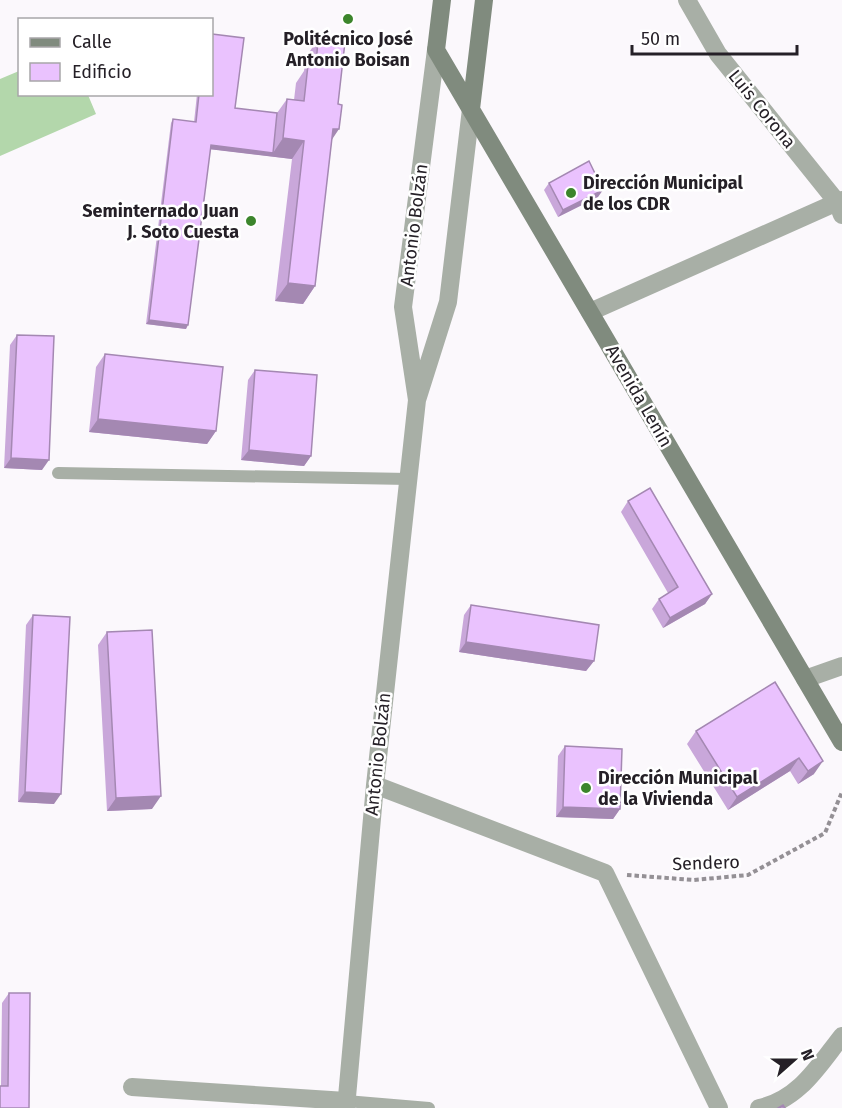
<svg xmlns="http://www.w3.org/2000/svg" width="842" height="1108" font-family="'Fira Sans',sans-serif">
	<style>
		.green { fill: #b3d7ab }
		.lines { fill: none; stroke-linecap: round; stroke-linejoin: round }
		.path { stroke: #949095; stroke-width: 4; stroke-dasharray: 4.5 3; stroke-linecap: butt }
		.lane { stroke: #a8afa6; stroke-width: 12 }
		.street { stroke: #a8afa6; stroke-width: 18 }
		.secondary { stroke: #808b7e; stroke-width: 18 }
		.wall { fill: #c9a7da }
		.shaded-wall { fill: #a488b2 }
		.building { fill: #eac2fe; stroke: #a488b2; stroke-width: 1.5 }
		.poi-dot { fill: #3c852c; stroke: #fff; stroke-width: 2 }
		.labels { text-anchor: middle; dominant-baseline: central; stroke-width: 5; stroke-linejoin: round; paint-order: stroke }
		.poi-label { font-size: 18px; font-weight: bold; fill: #252027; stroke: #fff; text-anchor: start }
		.street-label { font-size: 18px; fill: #252027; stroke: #fff }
	</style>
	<rect width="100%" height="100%" fill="#fbf8fc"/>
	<path class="green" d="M19,71l1,23 68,1 8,19 -96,42v-77z"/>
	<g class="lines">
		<path class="path" d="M627,875l67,5 54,-5 77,-42 17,-41"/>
		<path class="lane" d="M58,473l351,6
			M346,1101l83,7"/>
		<path class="street" d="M687,0l31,54 119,148 5,13
			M436,50l-33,257 14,93 31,-98 23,-193
			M590,312l252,-112
			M805,679l37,-13
			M375,785l230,88 114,235
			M132,1087l214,14
			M346,1108l29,-323 42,-385
			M759,1108c40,-8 60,-43 83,-72"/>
		<path class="secondary" d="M442,0l-6,50 406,692
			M471,109l13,-109"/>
	</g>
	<path class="wall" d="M318,39l14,100 -17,147 -12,18 -28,-3 17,-142 -82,-10 -24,180 -40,-5 25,-201 2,-4 21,3 3,-28h15l23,14 42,5 10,-14 7,1 2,-17 8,-12 2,-14z
		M549,183l49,14 -40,20 -14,-27z
		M17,335l25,135 -38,-2 6,-123z
		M105,354l111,77 -9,13 -118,-12 7,-65z
		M255,370l56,86 -7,10 -63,-6 7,-80z
		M628,501l84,93 -7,10 -42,24 -11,-19 7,-10 9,-6 -47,-81z
		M471,605l123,56 -8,10 -127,-19 5,-37z
		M33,615l21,189 -36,-2 8,-177z
		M107,632l45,177 -45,2 -9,-166z
		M775,682l39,92 -16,10 -8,-13 -62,39 -41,-66 9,-13z
		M565,746l55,63 -7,10 -57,-2 2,-61z
		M9,993l20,115 -28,-22 1,-83z"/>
	<path class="shaded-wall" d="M333,129h6l-12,18z
		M283,138l21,3 -12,18 -84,-10 3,-4 62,8z
		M603,190l-5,7 -40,20 5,-7z
		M288,283l27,3 -12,18 -28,-3z
		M149,320l39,5 -2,4 -40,-5z
		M98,419l118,12 -9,13 -118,-12z
		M249,450l62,6 -7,10 -63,-6z
		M11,458l38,2 -7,10 -38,-2z
		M712,594l-7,10 -42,24 7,-10z
		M466,642l128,19 -8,10 -127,-19z
		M799,758l-9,13 -62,39 9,-13z
		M823,761l-9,13 -16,10 10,-13z
		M25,792l36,2 -7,10 -36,-2z
		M161,796l-9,13 -45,2 9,-13z
		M563,807l57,2 -7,10 -57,-2z"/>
	<path class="building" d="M212,34l32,4 -9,70 42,5 -4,40 -62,-8 -23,180 -39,-5 24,-201 23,3 3,-28h13z
		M318,39l27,3 -7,62 4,1 -3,24h-6l-18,157 -27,-3 16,-142 -21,-3 4,-39 17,2 4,-36 8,1z
		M589,161l14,29 -40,20 -14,-27z
		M17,335l37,1 -5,124 -38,-2z
		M105,354l118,13 -7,64 -118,-12z
		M255,370l62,5 -6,81 -62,-6z
		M650,488l62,106 -42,24 -11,-19 19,-12 -50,-86z
		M471,605l128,20 -5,36 -128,-19z
		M33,615l37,2 -9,177 -36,-2z
		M152,630l9,166 -45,2 -9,-166z
		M775,682l48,79 -15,10 -9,-13 -62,39 -41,-66z
		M565,746l57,3 -2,60 -57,-2z
		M9,993h21l-1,115h-29v-22h8z
		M783,1105l2,3h-7z"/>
	<g class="poi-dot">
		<circle cx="348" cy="19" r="6"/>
		<circle cx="571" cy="193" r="6"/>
		<circle cx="251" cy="221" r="6"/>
		<circle cx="586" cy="788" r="6"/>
	</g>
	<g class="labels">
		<g class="poi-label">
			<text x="348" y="39" text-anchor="middle">Politécnico José<tspan x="348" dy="21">Antonio Boisan</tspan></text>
			<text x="583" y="183">Dirección Municipal<tspan x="583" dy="21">de los CDR</tspan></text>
			<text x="239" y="211" text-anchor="end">Seminternado Juan<tspan x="239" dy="21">J. Soto Cuesta</tspan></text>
			<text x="598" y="778">Dirección Municipal<tspan x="598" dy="21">de la Vivienda</tspan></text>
		</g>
		<g class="street-label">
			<text transform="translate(762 109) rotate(51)">Luis Corona</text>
			<text transform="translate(414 225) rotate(-83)">Antonio Bolzán</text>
			<text transform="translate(639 396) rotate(60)">Avenida Lenín</text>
			<text transform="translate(378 754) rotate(-84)">Antonio Bolzán</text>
			<text transform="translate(706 863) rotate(-2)">Sendero</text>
		</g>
	</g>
	<rect x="18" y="18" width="195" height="78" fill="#ffffff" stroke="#a8a6a9" stroke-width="1.5"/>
	<rect x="30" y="38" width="30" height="9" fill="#808b7e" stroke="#a8a6a9" stroke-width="1.5"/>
	<text x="72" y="48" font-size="18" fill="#252027">Calle</text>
	<rect x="30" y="63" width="30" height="18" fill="#eac2fe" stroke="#a8a6a9" stroke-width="1.5"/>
	<text x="72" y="78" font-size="18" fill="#252027">Edificio</text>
	<g transform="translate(794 1060) rotate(69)" stroke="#ffffff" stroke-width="4.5" paint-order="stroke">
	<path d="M0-4.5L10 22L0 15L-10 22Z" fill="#252027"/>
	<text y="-9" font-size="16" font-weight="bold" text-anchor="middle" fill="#252027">N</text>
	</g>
	<path d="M632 45v9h165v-9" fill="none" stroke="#252027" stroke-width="3"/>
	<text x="641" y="45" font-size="18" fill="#252027" stroke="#ffffff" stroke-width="4.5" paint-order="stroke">50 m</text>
</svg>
